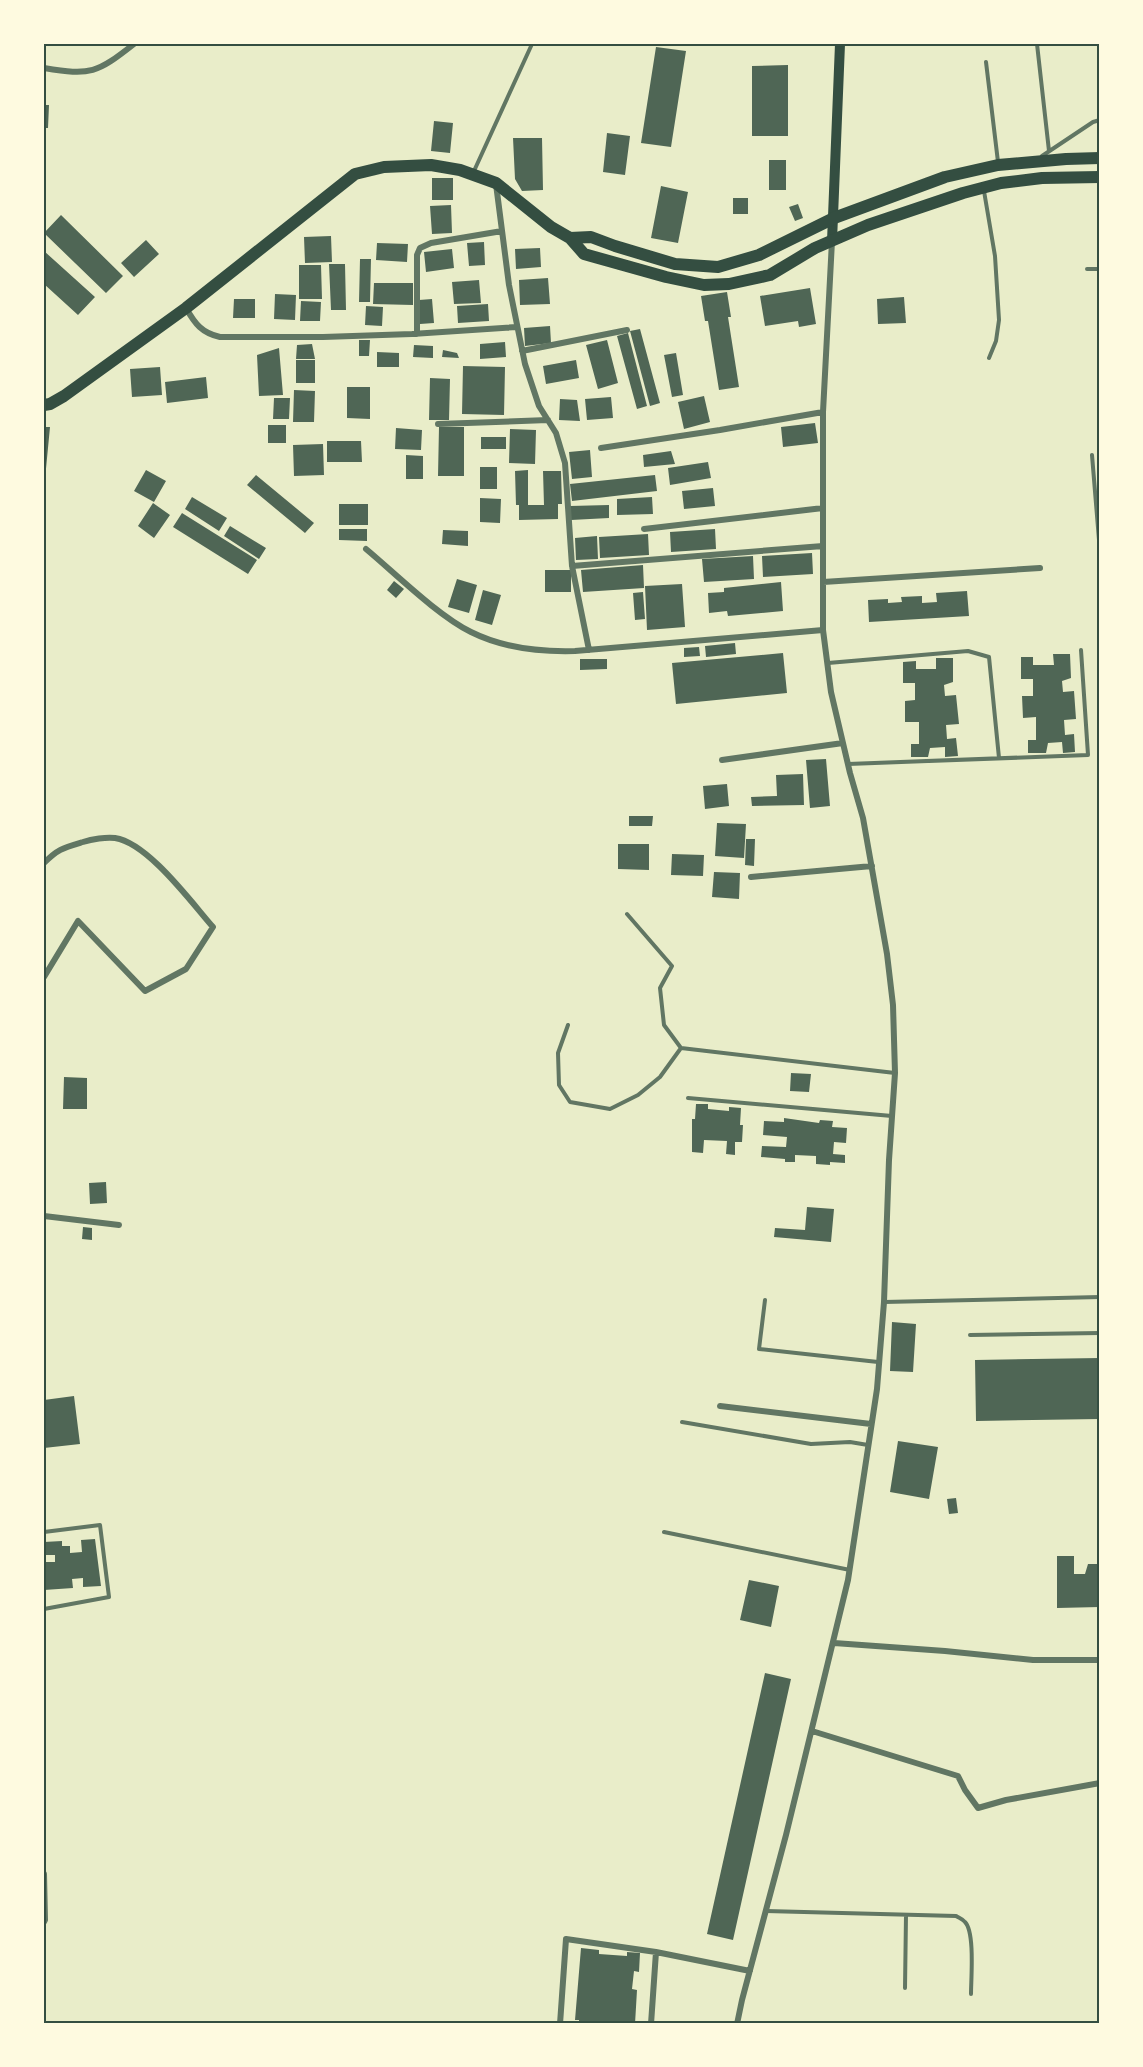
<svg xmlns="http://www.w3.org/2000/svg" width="1143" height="2067" font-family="Inter,sans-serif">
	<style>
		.building { fill: #4f6655 }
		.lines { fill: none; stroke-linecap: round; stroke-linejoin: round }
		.service { stroke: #617663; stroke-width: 4 }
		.minor { stroke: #617663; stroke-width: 6 }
		.secondary { stroke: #344e41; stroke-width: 10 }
		.trunk { stroke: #344e41; stroke-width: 12 }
		.neatline { fill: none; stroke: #344e41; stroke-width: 2 }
	</style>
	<rect width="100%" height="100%" fill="#e9edc9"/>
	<path class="building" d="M656,47l30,4 -15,96 -30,-4z
		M788,65v71h-36v-70z
		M44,105h5l-1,23h-4z
		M434,121l19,2 -3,30 -19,-2z
		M607,133l23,3 -5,39 -22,-3z
		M513,138h29l1,52 -21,1 -7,-12z
		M769,160h17v30h-17z
		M432,178h21v22h-21z
		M661,186l27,6 -10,51 -27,-5z
		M733,198h15v16h-15z
		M798,204l5,14 -8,3 -6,-14z
		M451,205l1,28 -20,1 -2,-28z
		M61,215l62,61 -17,17 -62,-60z
		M331,236l1,26 -27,1 -1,-26z
		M146,240l13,14 -25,23 -13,-14z
		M484,242l1,23 -16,1 -2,-23z
		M377,243l31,1 -1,18 -31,-2z
		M540,248l1,19 -25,2 -1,-20z
		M452,249l2,19 -28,4 -2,-20z
		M44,251l51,46 -17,18 -34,-31z
		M360,259h11l-1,43h-11z
		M329,264h16l1,46h-15z
		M299,265h22l1,34h-23z
		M548,278l2,26 -30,1 -1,-25z
		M479,280l2,23 -27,1 -2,-22z
		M374,283h39v22l-40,-1z
		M810,288l6,36 -17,3 -1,-6 -33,5 -5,-30z
		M727,292l4,25h-3l11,70 -20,3 -11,-69h-3l-4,-25z
		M275,294l21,1 -1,25 -21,-1z
		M904,297l2,26 -28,1 -1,-25z
		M234,299h21v19h-22z
		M432,299l2,24 -14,1 -1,-24z
		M301,301l20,1 -1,19h-20z
		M488,304l1,17 -31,2 -1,-17z
		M366,306l17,1 -1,19 -17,-1z
		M550,326l1,17 -26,3 -1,-18z
		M640,329l20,74 -10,3 -20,-75z
		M628,333l19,73 -10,3 -20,-73z
		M359,340h11l-1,16h-10z
		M607,340l11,43 -20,6 -12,-44z
		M505,342l1,15 -26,2v-15z
		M312,344l3,15h-19l1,-14z
		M414,345l19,1v12l-20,-1z
		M279,348l4,47 -24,1 -2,-41z
		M443,350l14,3 2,5 -17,-1z
		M377,352l22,1v14h-22z
		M676,353l7,42 -11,2 -8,-42z
		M296,360h19v23h-19z
		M576,360l3,18 -33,6 -3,-18z
		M463,366l42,1 -1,48 -42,-1z
		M160,367l2,28 -30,2 -2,-28z
		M206,377l2,21 -41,5 -2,-21z
		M430,378l20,1 -1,41h-20z
		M347,387h23v32l-23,-1z
		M294,390l21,1 -1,31h-21z
		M704,396l6,26 -26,7 -6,-27z
		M611,397l2,21 -26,2 -2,-21z
		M274,398h16l-1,21h-16z
		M560,399l17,1 3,21 -21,-1z
		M815,423l3,20 -35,4 -2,-20z
		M268,425h18v18h-18z
		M44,427h6l-5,52h-1z
		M439,427h25v49h-26z
		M396,428l26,2 -1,20 -26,-1z
		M510,429l26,1 -1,34 -26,-1z
		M481,437h25v12h-25z
		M327,441h34l1,21h-35z
		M323,444l1,31 -30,1 -1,-31z
		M590,450l2,27 -20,2 -3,-27z
		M671,451l4,13 -31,3 -1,-12z
		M406,455l17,1v23h-17z
		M708,462l3,16 -41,7 -2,-17z
		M480,467h17v22h-17z
		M146,470l20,11 -12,21 -20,-11z
		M528,470v35h16l-1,-34h18l1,33h-4v15l-39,1v-15h-3l-1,-34z
		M256,475l58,48 -9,10 -58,-48z
		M655,475l2,16 -85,10 -2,-17z
		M713,488l2,18 -31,3 -2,-18z
		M192,497l35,21 -8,13 -34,-22z
		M652,497l1,17 -36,1v-16z
		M480,498l21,1 -1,24 -20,-1z
		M153,503l17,12 -16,23 -16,-12z
		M339,504h29v21h-29z
		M609,505v13l-38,2 -1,-14z
		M182,513l75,47 -9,14 -75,-47z
		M230,526l36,22 -7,11 -35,-23z
		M339,529h28v12l-28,-1z
		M715,529l1,20 -45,3 -1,-20z
		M443,530l25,1v15l-26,-2z
		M648,534l1,21 -49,3 -1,-21z
		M597,536l1,23 -22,1 -1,-22z
		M812,553l1,21 -50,3 -1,-21z
		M753,556l1,23 -50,3 -2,-23z
		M643,565l1,23 -61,4 -2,-22z
		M545,570h26v22h-26z
		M457,579l20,6 -8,28 -21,-6z
		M394,581l10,8 -8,9 -9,-8z
		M781,582l2,29 -55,5 -1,-5 -18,2 -1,-20 16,-1v-4z
		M682,584l3,43 -38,3 -2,-44z
		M483,590l18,5 -9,30 -17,-5z
		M967,591l2,25 -100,6 -1,-22 20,-1v4l14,-1 -1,-5 21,-1v7l15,-1 -1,-9z
		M643,592l2,27 -10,1 -2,-27z
		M735,643l1,11 -30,3 -1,-11z
		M699,647l1,9 -16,1v-9z
		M783,653l4,40 -111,11 -4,-41z
		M1053,654h17l1,24 -9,3 1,11 11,-1 2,28 -12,1 1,15 9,-1 1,18 -12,1 -1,-11 -14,1 -2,10h-18v-13h8v-23l-13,1 -1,-22h11v-17h-12v-22h12v8h21z
		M936,658h17v24l-9,3 1,11 11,-1 3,29 -13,1 1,14 9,-1 2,18 -13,1v-10l-15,1 -2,9h-17v-13h8v-22h-14v-21l10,-1v-17h-12v-21l13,-1v8h20z
		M580,659h27v10l-27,1z
		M826,759l4,47 -20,2 -4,-48z
		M803,774l1,31 -52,1 -1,-9 26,-1 -1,-21z
		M727,784l2,22 -24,3 -2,-23z
		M629,816h24l-1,10h-23z
		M717,823l29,1 -2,34 -29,-2z
		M746,839h9l-1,27 -9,-1z
		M618,844h31v26l-31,-1z
		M672,854l32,1 -1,21 -32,-1z
		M714,872l26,1 -1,26 -27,-2z
		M791,1073l20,1 -2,18 -19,-1z
		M64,1077l23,1v31h-24z
		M696,1104h12v5l21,2v-4l12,1 -1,17h3l-1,17h-7v13l-9,-1 1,-13 -23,-1 -1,13 -11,-1v-33h3z
		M784,1118l35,5 1,-3 13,1 -1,6 15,1 -1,15 -12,-1 -1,12 12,1v8l-15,-1v3l-14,-1v-8l-21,-1v7h-10v-3l-24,-2 1,-11 24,1 1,-10 -24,-2 1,-14 20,1z
		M106,1182l1,21 -17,1 -1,-21z
		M807,1207l27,2 -3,33 -57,-5 1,-9 30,2z
		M83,1227l9,1v12l-10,-1z
		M892,1322l24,2 -3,48 -23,-1z
		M1100,1358v61l-124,2 -1,-61z
		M74,1396l6,48 -36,4v-48z
		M898,1441l40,6 -9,52 -39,-7z
		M956,1498l2,15 -9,1 -2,-15z
		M95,1539l6,47 -18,1v-9l-11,1 1,9 -29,2v-28h11v-7h-11v-13l18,-1v5h8v7l12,-1 -1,-12z
		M1057,1556h17v18h11l3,-10h12v43l-43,1z
		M749,1580l30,6 -8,41 -31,-7z
		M765,1673l26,6 -58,261 -26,-6z
		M581,1948l18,2v4l28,2v-4l13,1 -1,19 -5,-1 -2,18 5,1 -2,34h-56v-4h-4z"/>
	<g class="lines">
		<path class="service" d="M1037,44l12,107
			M986,62l12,100
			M1042,156l51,-34 7,-2
			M474,171l58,-127
			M984,191l11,65 4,64 -3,21 -7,17
			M1087,269h13
			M1092,455l8,97
			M828,663l140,-12 21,6 10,101
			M848,764l240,-9 -7,-105
			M627,914l45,52 -12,22 4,37 17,23
			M568,1025l-10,28 1,32 11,17 40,7 28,-14 22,-18 21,-29 214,25
			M688,1098l204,18
			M765,1300l-6,49 119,13
			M884,1302l216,-5
			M970,1335l130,-2
			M682,1422l129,22 39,-2 18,3
			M44,1532l56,-7 9,72 -65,12
			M664,1532l186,38
			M766,1911l190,5c3,2 7,3 9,6 10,10 6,57 6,72
			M905,1988l1,-73"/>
		<path class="minor" d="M44,68c47,8 53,5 90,-24
			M496,184l13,101 16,79 14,42 17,27 9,30 7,103 17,84
			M186,308c9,16 16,25 34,29h103l89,-3 105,-7
			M417,334v-79l3,-7 11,-5 71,-12
			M522,351l105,-21
			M438,424l110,-4
			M601,448l119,-18 103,-18
			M644,529l179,-21
			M366,549c30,25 71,66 105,83 32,16 69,20 104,19l248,-21
			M572,566l251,-20
			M823,582l217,-14
			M722,760l121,-17
			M44,863c14,-14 19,-15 39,-21 9,-3 23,-5 32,-4 33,5 76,64 98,89l-27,42 -41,22 -67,-70 -34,56
			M751,877l121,-11
			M44,1216l75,9
			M720,1406l151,18
			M834,1643l111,8 88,9h67
			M812,1731l146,45 7,14 13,18 28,-8 94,-17
			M44,1874l1,46 -1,2
			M560,2024l6,-85 90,13 94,19
			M651,2024l5,-72
			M737,2024l5,-24 44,-165 62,-255 29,-191 7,-87 5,-142 6,-87 -2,-68 -6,-51 -24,-136 -13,-45 -19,-81 -8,-62v-218l9,-171"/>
		<path class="secondary" d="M832,241l8,-197"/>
		<path class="trunk" d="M570,238l14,16 7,2 75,21 38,8 25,-1 41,-9 45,-27 53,-23 95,-32 38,-10 41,-5 58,-1
			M44,405l6,-1 14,-8 122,-88 169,-134 29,-7 47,-2 29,5 36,13 55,44 19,11 21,-1 24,9 60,18 43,3 41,-12 75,-37 111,-41 53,-12 68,-6 34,-1"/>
	</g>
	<rect width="1143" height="2067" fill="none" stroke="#fefae0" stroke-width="90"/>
	<rect x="45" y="45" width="1053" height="1977" class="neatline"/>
</svg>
